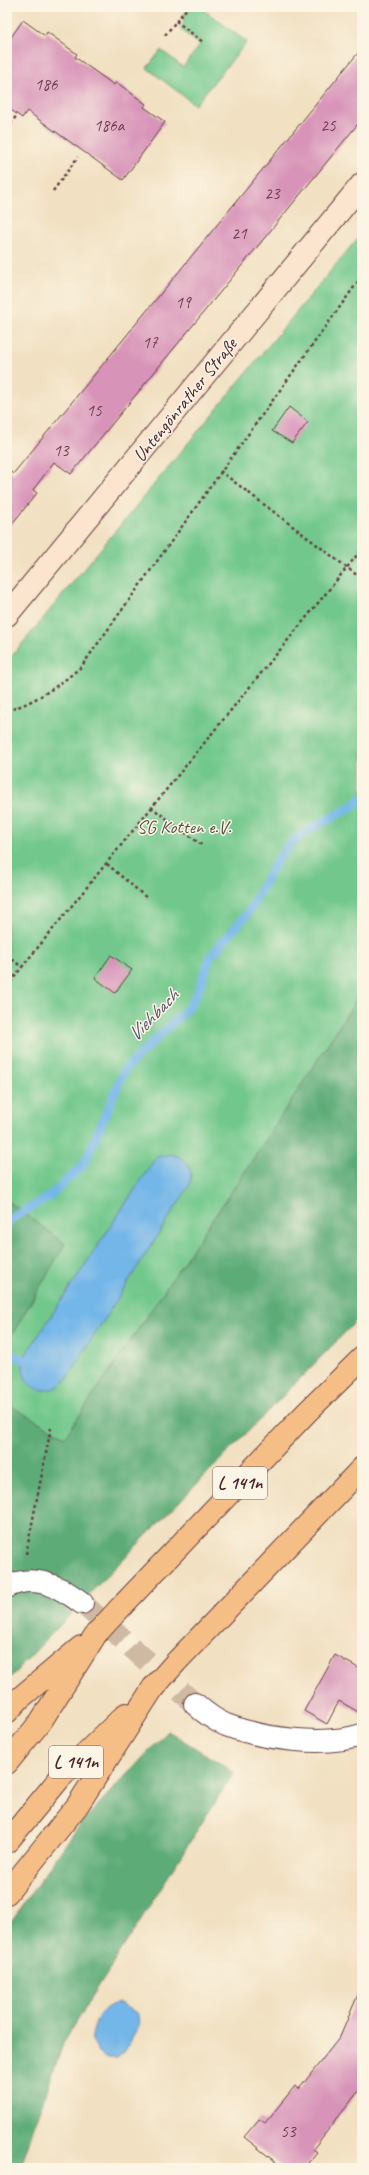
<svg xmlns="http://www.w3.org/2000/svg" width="369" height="2175" font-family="Caveat,sans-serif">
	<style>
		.green { fill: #72c88c; stroke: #5e745c }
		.forest { fill: #5dac78; stroke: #546652 }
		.water { fill: #73b6e8; stroke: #5e6a8a }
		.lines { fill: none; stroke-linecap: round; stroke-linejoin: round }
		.stream { stroke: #73b6e8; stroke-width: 9 }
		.building { fill: #d793b8 }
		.street-tunnel { stroke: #d0b9a3; stroke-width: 22; stroke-dasharray: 22 11; stroke-linecap: butt }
		.street-casing { stroke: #633c42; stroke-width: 24 }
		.secondary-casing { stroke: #633c42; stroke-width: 24 }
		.highway-casing { stroke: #633c42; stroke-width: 24 }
		.path { stroke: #633c42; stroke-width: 2.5; stroke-dasharray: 3 3; stroke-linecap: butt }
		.street { stroke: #fff; stroke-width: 22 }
		.secondary { stroke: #fbe5cf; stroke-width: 22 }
		.highway { stroke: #f6be87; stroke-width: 22 }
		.highway-bridge-casing { stroke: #633c42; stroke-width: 24; stroke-linecap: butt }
		.highway-bridge { stroke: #f6be87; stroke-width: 22 }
		.labels { text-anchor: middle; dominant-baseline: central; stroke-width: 3; stroke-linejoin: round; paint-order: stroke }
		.number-label { font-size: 17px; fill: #6d3c4e }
		.shield { fill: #fcf5e5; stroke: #7f5f63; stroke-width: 1 }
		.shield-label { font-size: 18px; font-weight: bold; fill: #4a1f2b }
		.street-label { font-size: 19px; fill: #4a1f2b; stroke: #fcf5e5 }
		.park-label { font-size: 19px; fill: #565248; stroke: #fcf5e5 }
		.water-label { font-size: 20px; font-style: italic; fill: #58546d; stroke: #fcf5e5 }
	</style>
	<rect width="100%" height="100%" fill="#fcf5e5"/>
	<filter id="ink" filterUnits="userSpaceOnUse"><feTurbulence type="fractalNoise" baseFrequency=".025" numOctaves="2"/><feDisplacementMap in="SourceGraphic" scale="8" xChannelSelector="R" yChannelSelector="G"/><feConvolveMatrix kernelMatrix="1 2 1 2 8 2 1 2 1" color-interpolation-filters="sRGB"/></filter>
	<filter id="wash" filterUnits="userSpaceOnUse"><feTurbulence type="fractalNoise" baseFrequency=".012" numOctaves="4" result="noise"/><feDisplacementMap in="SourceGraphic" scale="16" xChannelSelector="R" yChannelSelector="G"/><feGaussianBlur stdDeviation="0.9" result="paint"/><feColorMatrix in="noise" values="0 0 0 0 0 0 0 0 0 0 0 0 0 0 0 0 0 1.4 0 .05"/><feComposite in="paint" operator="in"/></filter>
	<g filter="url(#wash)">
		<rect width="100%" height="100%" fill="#f1e0c1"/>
		<path class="green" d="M190,7h10l47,35 -52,63 -48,-37 14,-18 22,17 17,-22 -20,-16 4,-6 -1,-7z
			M362,233v758l-116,179 -181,267 -58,-33v-61l58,-99 -58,-44v-538z"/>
		<path class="forest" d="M362,991v324l-266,272 -89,94v-277l58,33 181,-267z
			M7,1200l58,44 -58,99z
			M168,1731l66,41 -170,269 -44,127h-13v-241l74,-104z"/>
		<path class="water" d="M171,1154c16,4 24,16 18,32l-122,192c-21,26 -54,6 -41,-24l127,-192 4,-5z
			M119,2002l19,12 1,12 -14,25 -8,7h-12l-7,-6 -7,-12c5,-21 7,-31 28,-38z"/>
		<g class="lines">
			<path class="stream" d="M7,1225l5,-7 38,-22 34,-32 41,-95 61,-59 10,-14 15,-40 37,-43 29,-53 16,-19 14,-10 46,-25 9,-8
				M7,1352l17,8"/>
		</g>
		<g id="blocks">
			<path class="building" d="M23,20l22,16 2,-4 30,22 -2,3 39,28 2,-3 30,22 -2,3 21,15 -42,58 -96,-69 -5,7 -15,-11v-64z
				M362,48v71l-291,355 -17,-12 -21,28 4,3 -30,37v-62l6,6z
				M289,407l19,15 -16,21 -20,-12z
				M111,955l21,15 -17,23 -20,-15z
				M335,1655l27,15v44l-23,-13 -12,23 -23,-13z
				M362,1985v102l-49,62 4,3 -13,16h-21l-39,-31 15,-18 6,4 30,-37 4,3 41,-52z"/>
		</g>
	</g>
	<g filter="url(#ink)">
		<use href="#blocks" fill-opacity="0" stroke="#633c42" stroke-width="1"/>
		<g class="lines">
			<path class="street-tunnel" d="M82,1603l113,101"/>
			<g class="street-casing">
				<path id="street" d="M7,1587c27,-14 53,-1 75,16
					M195,1704c10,9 19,16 31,21 37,14 97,22 136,10"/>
			</g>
			<g class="secondary-casing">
				<path id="secondary" d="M7,615l355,-431"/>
			</g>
			<g class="highway-casing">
				<path id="highway" d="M119,1609l188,-197 55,-54
					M176,1662l186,-194
					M7,1712l13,-14 61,-51
					M7,1763l34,-42 55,-87
					M7,1842l53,-64 66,-64
					M7,1893l70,-87 76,-118"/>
			</g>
			<path class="path" d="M176,21l28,22
				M165,35l23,-28
				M7,129l10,-14
				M53,191l25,-34
				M220,471l142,108
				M7,711c30,-10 50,-24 74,-44l281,-391
				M151,807l52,39
				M107,864l41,35
				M7,956l15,11 340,-418
				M7,987l15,-20
				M26,1554l25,-126"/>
			<use href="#street" class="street"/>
			<use href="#secondary" class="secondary"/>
			<use href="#highway" class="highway"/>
			<g class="highway-bridge-casing">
				<path id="highway-bridge" d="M96,1634l23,-25
					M153,1688l23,-26"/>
			</g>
			<use href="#highway-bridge" class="highway-bridge"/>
		</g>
	</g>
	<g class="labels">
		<g class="number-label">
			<text x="46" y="84">186</text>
			<text x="109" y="125">186a</text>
			<text x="328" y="125">25</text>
			<text x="272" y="193">23</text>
			<text x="239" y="233">21</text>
			<text x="183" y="302">19</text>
			<text x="150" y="342">17</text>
			<text x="94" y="410">15</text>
			<text x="61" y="450">13</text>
			<text x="288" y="2131">53</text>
		</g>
		<g class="shield">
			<rect x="213" y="1467" width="54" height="32" rx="3"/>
			<rect x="49" y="1746" width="54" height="32" rx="3"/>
		</g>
		<g class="shield-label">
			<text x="240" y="1483">L 141n</text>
			<text x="76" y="1762">L 141n</text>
		</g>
		<g class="street-label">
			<text transform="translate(185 400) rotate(-51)">Untengönrather Straße</text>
		</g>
		<g class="park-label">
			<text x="184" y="827">SG Kotten e.V.</text>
		</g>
		<g class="water-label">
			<text transform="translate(153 1015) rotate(-46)">Viehbach</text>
		</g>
	</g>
	<rect width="369" height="2175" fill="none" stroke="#fcf5e5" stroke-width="24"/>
</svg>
